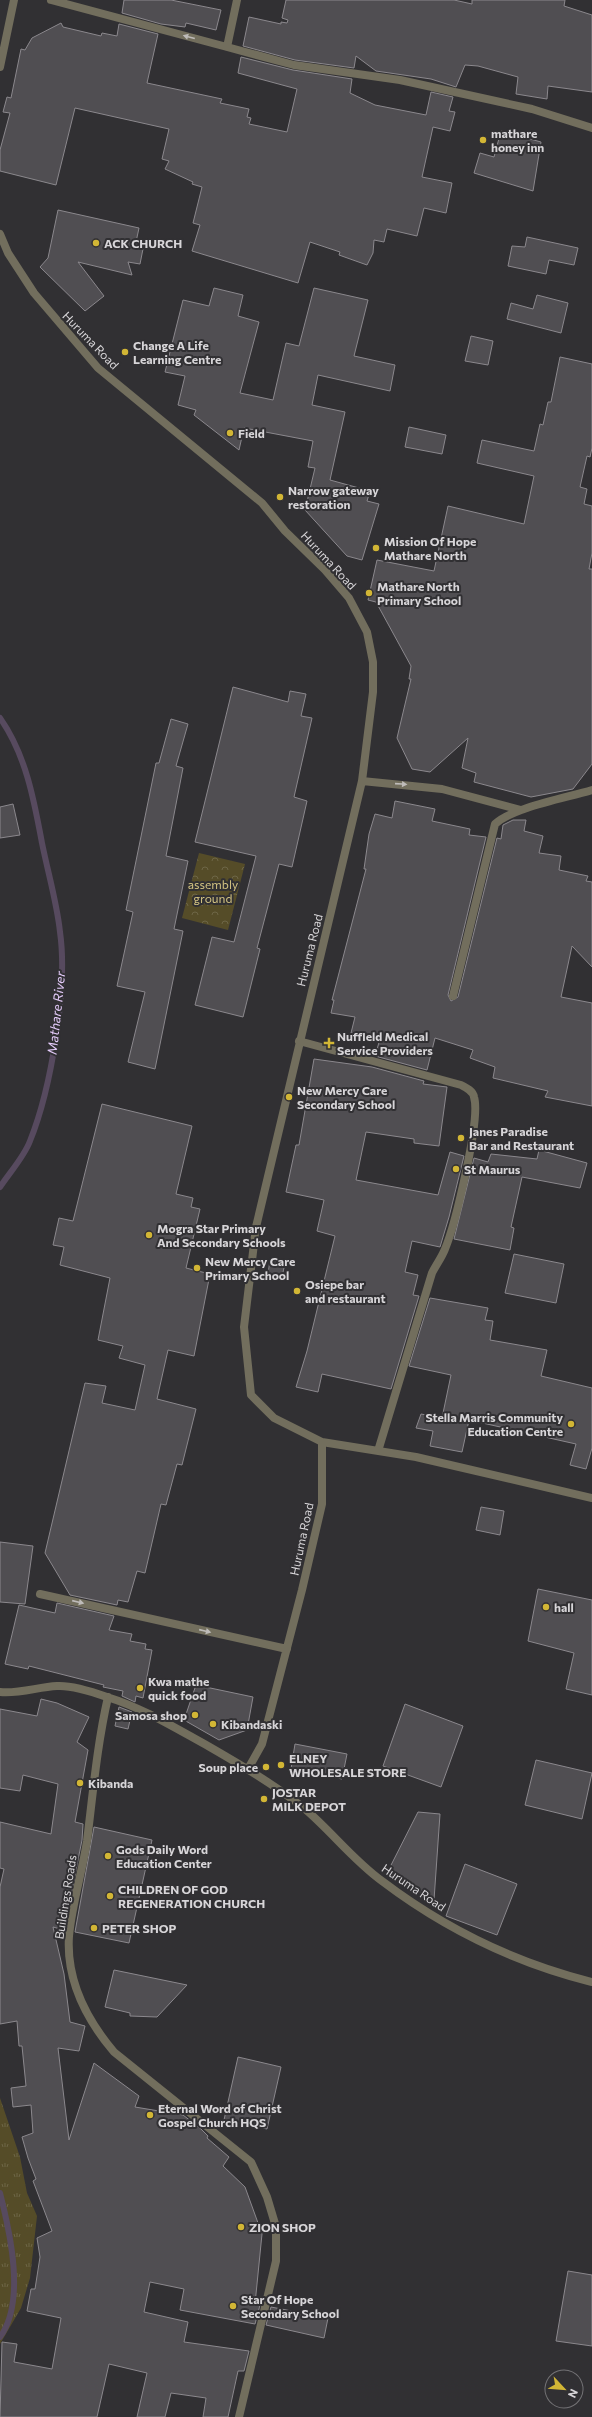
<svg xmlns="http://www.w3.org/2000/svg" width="592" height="2417" font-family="Commissioner,sans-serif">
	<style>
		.grass { fill: url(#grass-tufts) }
		.forest { fill: url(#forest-crowns) }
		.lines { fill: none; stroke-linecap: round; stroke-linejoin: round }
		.stream { stroke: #574a5f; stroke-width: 6 }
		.building { fill: #504e52; stroke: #8b888d }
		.minor { stroke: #726e5d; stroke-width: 8 }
		.oneway { fill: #bebbb9 }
		.poi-dot { fill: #d2b635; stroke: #313033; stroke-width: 1.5 }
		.labels { text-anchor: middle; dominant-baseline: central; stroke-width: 4; stroke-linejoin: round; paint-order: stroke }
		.poi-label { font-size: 12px; font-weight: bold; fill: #d7d5d8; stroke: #313033; text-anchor: start }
		.street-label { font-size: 12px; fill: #d7d5d8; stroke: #313033 }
		.park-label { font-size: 12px; fill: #d4c482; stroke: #313033 }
		.water-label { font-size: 13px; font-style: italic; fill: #e4cbfa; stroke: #313033 }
	</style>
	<defs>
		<pattern id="grass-tufts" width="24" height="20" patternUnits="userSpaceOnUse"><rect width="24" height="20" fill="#554c28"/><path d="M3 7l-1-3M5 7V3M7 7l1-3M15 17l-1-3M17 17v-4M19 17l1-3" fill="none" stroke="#6d6546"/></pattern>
		<pattern id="forest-crowns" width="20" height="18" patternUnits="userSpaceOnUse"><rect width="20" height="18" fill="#554c28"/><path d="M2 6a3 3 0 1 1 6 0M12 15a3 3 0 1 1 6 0" fill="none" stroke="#6d6546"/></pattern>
	</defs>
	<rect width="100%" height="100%" fill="#313033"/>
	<path class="grass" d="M0,2098l20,59 7,36 10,23 -7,62 -9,30 -21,36z"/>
	<path class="forest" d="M199,853l46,11 -17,66 -46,-12z"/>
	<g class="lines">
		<path class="stream" d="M0,718c26,37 34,82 42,125 6,30 15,60 18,89 8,56 -9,157 -30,209 -6,16 -20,31 -30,46
			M0,2193c10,39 26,109 0,144"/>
	</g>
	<path class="building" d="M124,0h47l50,10 -5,20 -30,-7 -1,4 -24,-3 -39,-11z
		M286,0h168l18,4v-4h93l-1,6 28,9v77l-44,-6 -1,13 -31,-5 2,-17 -40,-11 -13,-1 -9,22 -25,-8 -55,-8 -20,-15 -2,12 -59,-8 -52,-14 6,-29 32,7v-2l6,1 1,-3 -6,-2z
		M61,23l2,4 38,9 1,-3 15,3 2,-12 39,10 -11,49 75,16 -2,4 29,6 -2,8 4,1 -2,6 38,8 10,-43 -59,-16 3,-16 52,13 59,9 -2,14 25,12 51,10 5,-23 22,5 -4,14 6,1 -5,19 -17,-4 -11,50 30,6 -6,30 -22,-5 -7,28 -30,-7 -3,13 -10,-2 -1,13 -6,12 -28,-10 1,-3 -30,-10 -12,41 -106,-32 8,-26 -7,-2 9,-36 -10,-3 1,-2 -28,-13 4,-8 -7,-2 7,-30 -94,-21 -19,77 -56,-14v-21l10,-37 -7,-1 4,-15 4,1 10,-49 4,1 7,-12z
		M501,131l40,11 -8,49 -59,-18 6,-20 14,4z
		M58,210l81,18 -3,14 8,2 -4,20 -12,-2 4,13 -54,-13 26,34 -19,15 -45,-44 8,-9z
		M527,237l51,11 -4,17 -25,-5 -3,14 -38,-8 4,-20 13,1z
		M214,288l29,7 -5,21 21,6 -19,71 33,7 13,-57 13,3 15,-58 54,12 -14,56 41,9 -5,26 -72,-16 -6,30 33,7 -15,68 40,11 -3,10 12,3 -17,56 -15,-4 -42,-46 10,-42 -7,-1 5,-26 -69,-13 -5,22 -45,-35 2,-5 -18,-5 7,-29 -20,-4 18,-72 26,6z
		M537,295l31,8 -7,30 -54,-14 4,-16 22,6z
		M471,336l22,5 -5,24 -23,-4z
		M560,357l32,7v84l-2,9 -3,-1 -7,31 7,2 -3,15 8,2v47l-3,16h3v195l-19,25 -42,8 -57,-15 2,-9 -14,-5 6,-30 -38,34 -18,-3 -15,-31 14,-59h-2l2,-13 -35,-64 -8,-2 9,-40 57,11 14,-65 76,18 10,-48 -57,-13 5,-23 52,11 6,-27 3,1 5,-23h3z
		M409,427l37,8 -4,19 -37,-7z
		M233,687l55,15 2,-11 16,3 -5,22 11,2 -18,79 13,4 -15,66 -13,-3 -22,84 3,1 -17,68 -48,-12 17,-68 22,5 22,-86 -61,-14z
		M171,719l17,5 -12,42 7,2 -17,88 22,5 -14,68 9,2 -28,138 -27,-7 17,-70 -28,-6 16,-74 -7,-2 30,-147h3z
		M395,801l40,8 -3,12 38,8 -1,6 17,2 -38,158 3,6 7,-4 39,-159 4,1 2,-14 10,-5h13l-2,11 19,5 -4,17 22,3 -2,14 29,6 -2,5 6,1v85l-20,-21 -11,51 31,6v103l-47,-9 3,-6 -55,-13 2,-11 -25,-9 3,-8 -38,-12 -8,32 -52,-14 5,-17 -29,-6 4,-16 -24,-4 3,-13h-2l34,-131h-2l5,-35 6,-20 17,4z
		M13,804l7,31 -20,3v-31z
		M314,1059l58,8 52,14 -1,3 24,3 -8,59 -25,-3v-4l-48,-7 -10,48 82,15 12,-43 14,4 -15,61 -9,30 -28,-6 -7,31 13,3 -5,20 6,1 -28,93 -69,-15 -4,18 -22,-5 11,-36 28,-115 -18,-5 7,-31 -38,-8 10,-47h3z
		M102,1104l90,22 -16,68 17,4 -2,9 9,2 -14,59 24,6 -16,82 -26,-6 -11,49 39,10 -14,56 -5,-1 -11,41 -5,-1 -16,69 -8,-2 -9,31 -10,-2 -1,5 -47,-10 -25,-42 40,-170 21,3 -4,17 33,7 10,-45 -26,-7 4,-12 -25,-6 12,-62 -50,-13 4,-18 -11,-2 6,-27 14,3z
		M539,1150l48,13 -7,25 -58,-11 -11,50 3,1 -4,22 -56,-11 20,-81 14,4 3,-8 46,5z
		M514,1254l50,10 -8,39 -51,-10z
		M270,1260l15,3 -3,14 -14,-3z
		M430,1298l58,10 -3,12 8,1 -3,19 57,10 -6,26 51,12v60l-6,21 -16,-4 6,-21 -107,-24 -7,32 -32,-6 3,-15 -17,-3 5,-14 21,4 9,-43 -42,-9z
		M481,1507l23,4 -4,24 -24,-5z
		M0,1542l33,4 -8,58 -25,-2z
		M538,1589l54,11v95l-26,-6 8,-36 -46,-12z
		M57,1603l57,13 -5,14 23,4 -2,7 16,3 -1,5 7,1 -9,48 -7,-2 -1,6 -13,-6 1,-5 -20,-4 1,-2 -75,-19 -1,3 -23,-5 14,-59 36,8z
		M196,1685l57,12 -6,33 -28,10 -35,-20z
		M41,1699l16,4 32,14 -12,25 11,8 -13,72 8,2 -1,16 -18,90 -11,-3 11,47 6,48 15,4 -6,25 -21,-3 11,92 25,-77 45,33 -4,11 48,8 18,14 7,7 -1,2 22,19 -6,9 22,21 17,47 -7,70 5,1 -5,19 -75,-14 4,-21 -34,-7 -6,30 44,10 -4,20 65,9 -5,20h-6l-10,46h-25l3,-19 -35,-5 -6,24h-28l10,-44 -38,-9 -12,53h-97l2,-75 15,2 -3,18 38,7 9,-51 -34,-7 4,-22h4l5,-32 -3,-19 15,-7 -19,-50 3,-2 -8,-21 -6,-21 11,-4 -2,-28 -18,2 -2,-19 15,-2 -4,-40h-3l-2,-25 -17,3v-137l4,-18 -4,-1v-46l51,12 7,-50 -35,-9 -3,16 -20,-3v-79l37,7z
		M405,1704l58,22 -22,61 -58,-21z
		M119,1707l13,5 -4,17 -13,-3z
		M295,1744l52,10 -5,25 -51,-10z
		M536,1760l56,13 -10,46 -57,-14z
		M418,1812l22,2 -6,86 -48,-25z
		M94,1827l58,13 -23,103 -54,-11z
		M465,1864l52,20 -20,51 -51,-19z
		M114,1970l73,15 -30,32 -27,-1v-3l-25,-6z
		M238,2057l43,10 -14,62 -43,-9z
		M568,2271l24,4v71l-36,-5z
		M271,2307l57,11 -4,20 -58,-13z"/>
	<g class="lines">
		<path class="minor" d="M51,0l176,47
			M237,0l-10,47 67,18 106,15 132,29 60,19
			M0,67l14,-67
			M0,234l8,19 26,40 64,75 164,135 23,28 40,39 24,28 18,34 6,30v30l-11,89 -106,446 -12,100 7,68 23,23 48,24 94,15 176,41
			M362,781l80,8 79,21
			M453,996l42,-172c19,-17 71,-26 97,-34
			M299,1041l162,44c6,3 12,6 13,12 7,22 -19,128 -29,152 -3,8 -9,16 -13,24l-54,178
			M40,1594l247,55
			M0,1692c19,2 38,-5 57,-6 15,-1 36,6 50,11 36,11 68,31 101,49 33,19 67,39 97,63 27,23 48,51 77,72 62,47 134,82 210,101
			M108,1697c-11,48 -15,96 -21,144 -5,32 -15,63 -18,95 -3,45 17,83 45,116l137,110 16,35 9,30v34l-37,156
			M248,1769l14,-25 40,-154 20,-86v-62"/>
	</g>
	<defs><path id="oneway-solid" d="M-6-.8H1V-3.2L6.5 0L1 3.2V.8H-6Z"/></defs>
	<g class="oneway">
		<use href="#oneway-solid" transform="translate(189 37) rotate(-165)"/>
		<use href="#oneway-solid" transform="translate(401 784) rotate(4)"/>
		<use href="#oneway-solid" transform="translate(78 1602) rotate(13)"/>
		<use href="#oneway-solid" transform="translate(205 1631) rotate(13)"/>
	</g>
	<g class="poi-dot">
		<circle cx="483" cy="140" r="4"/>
		<circle cx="96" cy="243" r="4"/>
		<circle cx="125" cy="352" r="4"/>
		<circle cx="230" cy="433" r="4"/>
		<circle cx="280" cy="497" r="4"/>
		<circle cx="376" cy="548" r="4"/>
		<circle cx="369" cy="593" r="4"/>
		<path d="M327 1037h4v4h4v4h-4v4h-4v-4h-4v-4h4z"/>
		<circle cx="289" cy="1097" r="4"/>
		<circle cx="461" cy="1138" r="4"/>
		<circle cx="456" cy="1169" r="4"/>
		<circle cx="149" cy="1235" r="4"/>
		<circle cx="197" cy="1268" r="4"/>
		<circle cx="297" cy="1291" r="4"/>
		<circle cx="571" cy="1424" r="4"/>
		<circle cx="546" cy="1607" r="4"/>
		<circle cx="140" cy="1688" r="4"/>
		<circle cx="195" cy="1715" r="4"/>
		<circle cx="213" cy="1724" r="4"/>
		<circle cx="281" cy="1765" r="4"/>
		<circle cx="266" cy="1767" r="4"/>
		<circle cx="80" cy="1783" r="4"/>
		<circle cx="264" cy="1799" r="4"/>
		<circle cx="108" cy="1856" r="4"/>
		<circle cx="110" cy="1896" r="4"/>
		<circle cx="94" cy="1928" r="4"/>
		<circle cx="150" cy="2115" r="4"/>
		<circle cx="241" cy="2227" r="4"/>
		<circle cx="233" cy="2306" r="4"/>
	</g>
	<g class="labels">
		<g class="poi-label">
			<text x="491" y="133">mathare<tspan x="491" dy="14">honey inn</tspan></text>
			<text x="104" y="243">ACK CHURCH</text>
			<text x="133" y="345">Change A Life<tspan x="133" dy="14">Learning Centre</tspan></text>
			<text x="238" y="433">Field</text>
			<text x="288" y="490">Narrow gateway<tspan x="288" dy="14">restoration</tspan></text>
			<text x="384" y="541">Mission Of Hope<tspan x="384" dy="14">Mathare North</tspan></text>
			<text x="377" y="586">Mathare North<tspan x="377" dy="14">Primary School</tspan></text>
			<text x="337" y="1036">Nuffield Medical<tspan x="337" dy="14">Service Providers</tspan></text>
			<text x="297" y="1090">New Mercy Care<tspan x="297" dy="14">Secondary School</tspan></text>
			<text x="469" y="1131">Janes Paradise<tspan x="469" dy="14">Bar and Restaurant</tspan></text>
			<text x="464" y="1169">St Maurus</text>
			<text x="157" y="1228">Mogra Star Primary<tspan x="157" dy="14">And Secondary Schools</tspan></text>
			<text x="205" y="1261">New Mercy Care<tspan x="205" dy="14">Primary School</tspan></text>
			<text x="305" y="1284">Osiepe bar<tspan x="305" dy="14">and restaurant</tspan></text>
			<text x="563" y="1417" text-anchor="end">Stella Marris Community<tspan x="563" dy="14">Education Centre</tspan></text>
			<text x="554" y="1607">hall</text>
			<text x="148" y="1681">Kwa mathe<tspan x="148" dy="14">quick food</tspan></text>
			<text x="187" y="1715" text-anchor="end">Samosa shop</text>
			<text x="221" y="1724">Kibandaski</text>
			<text x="289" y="1758">ELNEY<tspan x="289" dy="14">WHOLESALE STORE</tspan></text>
			<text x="258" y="1767" text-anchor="end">Soup place</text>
			<text x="88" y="1783">Kibanda</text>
			<text x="272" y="1792">JOSTAR<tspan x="272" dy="14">MILK DEPOT</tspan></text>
			<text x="116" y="1849">Gods Daily Word<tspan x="116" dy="14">Education Center</tspan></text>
			<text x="118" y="1889">CHILDREN OF GOD<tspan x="118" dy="14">REGENERATION CHURCH</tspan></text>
			<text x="102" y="1928">PETER SHOP</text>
			<text x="158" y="2108">Eternal Word of Christ<tspan x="158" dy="14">Gospel Church HQS</tspan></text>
			<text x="249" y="2227">ZION SHOP</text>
			<text x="241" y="2299">Star Of Hope<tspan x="241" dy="14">Secondary School</tspan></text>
		</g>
		<g class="street-label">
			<text transform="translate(91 340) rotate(46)">Huruma Road</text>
			<text transform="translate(329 560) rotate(47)">Huruma Road</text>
			<text transform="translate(309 950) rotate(-76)">Huruma Road</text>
			<text transform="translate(301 1539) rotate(-78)">Huruma Road</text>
			<text transform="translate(414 1887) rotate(34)">Huruma Road</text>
			<text transform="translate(65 1897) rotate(-81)">Buildings Roads</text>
		</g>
		<g class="park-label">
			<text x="213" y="884">assembly<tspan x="213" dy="14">ground</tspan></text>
		</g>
		<g class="water-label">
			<text transform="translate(56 1013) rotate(-84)">Mathare River</text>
		</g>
	</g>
	<g transform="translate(564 2389) rotate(116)"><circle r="19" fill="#313033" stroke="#737275"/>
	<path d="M0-3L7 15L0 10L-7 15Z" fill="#d2b635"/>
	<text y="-6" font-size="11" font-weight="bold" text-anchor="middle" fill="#d7d5d8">N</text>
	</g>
</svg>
